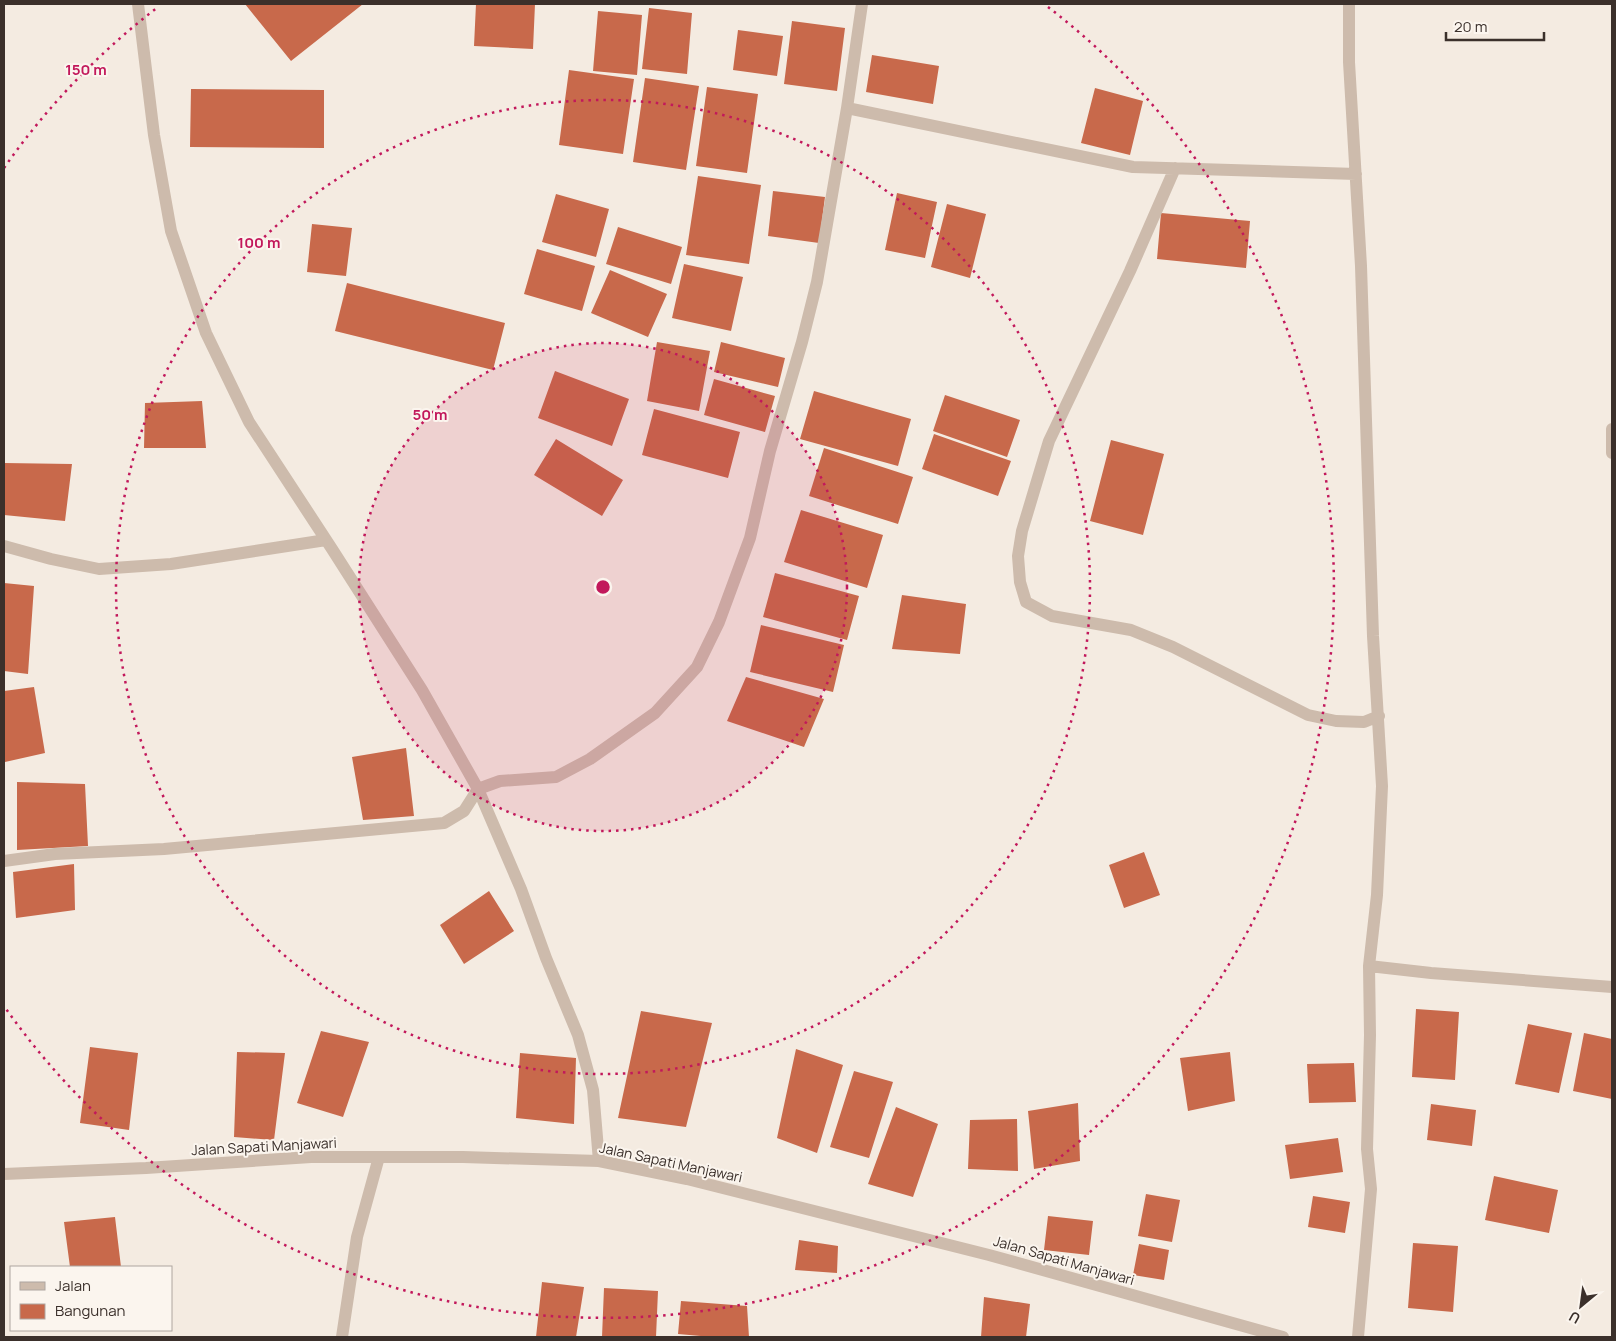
<svg xmlns="http://www.w3.org/2000/svg" width="1616" height="1341" font-family="Manrope,sans-serif">
	<style>
		.building { fill: #c8694b }
		.lines { fill: none; stroke-linecap: round; stroke-linejoin: round }
		.minor { stroke: #cdbbac; stroke-width: 12 }
		.tertiary { stroke: #cdbbac; stroke-width: 12 }
		.ring { fill: none; stroke: #c2185b; stroke-width: 2.5; stroke-dasharray: 2.5 5 }
		.labels { text-anchor: middle; dominant-baseline: central; stroke-width: 4; stroke-linejoin: round; paint-order: stroke }
		.street-label { font-size: 14px; fill: #3b302b; stroke: #fbf5ee }
		.centre { fill: #c2185b; stroke: #fbf5ee; stroke-width: 2.5 }
		.ring-label { font-size: 15px; text-anchor: middle; font-weight: bold; fill: #c2185b; stroke: #fbf5ee; stroke-width: 4; stroke-linejoin: round; paint-order: stroke }
	</style>
	<rect width="100%" height="100%" fill="#f4ebe1"/>
	<path class="building" d="M245,4h118l-72,57z
		M476,4h59l-2,45 -59,-3z
		M649,8l43,5 -5,61 -45,-5z
		M598,11l44,4 -5,60 -44,-4z
		M792,21l53,7 -8,63 -53,-7z
		M738,30l45,6 -6,40 -44,-6z
		M872,55l67,11 -6,38 -67,-12z
		M569,70l65,9 -11,75 -64,-9z
		M645,78l54,8 -13,84 -53,-8z
		M707,87l51,7 -11,79 -51,-7z
		M1095,88l48,13 -13,54 -49,-12z
		M191,89l133,1v58l-134,-1z
		M698,176l63,9 -12,79 -63,-9z
		M773,191l52,6 -6,46 -51,-7z
		M897,193l40,9 -12,56 -40,-8z
		M556,194l53,15 -13,48 -54,-15z
		M947,204l39,10 -16,64 -39,-11z
		M1161,213l89,8 -4,47 -89,-9z
		M312,224l40,4 -6,48 -39,-4z
		M618,227l64,20 -11,37 -65,-20z
		M537,249l58,17 -13,45 -58,-17z
		M684,264l59,13 -12,54 -59,-13z
		M610,270l57,24 -19,43 -57,-24z
		M347,283l158,40 -12,47 -158,-39z
		M657,342l53,9 -11,60 -52,-10z
		M721,342l64,16 -7,29 -64,-15z
		M555,371l74,28 -17,47 -74,-28z
		M714,379l61,17 -10,36 -61,-17z
		M814,391l97,28 -13,47 -98,-27z
		M945,395l75,25 -13,37 -74,-26z
		M202,401l4,47h-62l1,-45z
		M654,409l86,23 -12,46 -86,-23z
		M934,434l77,27 -13,35 -76,-27z
		M556,439l67,41 -21,36 -68,-41z
		M1111,440l53,14 -21,81 -53,-14z
		M824,448l89,29 -15,47 -89,-28z
		M4,463l68,1 -7,57 -61,-6z
		M801,510l82,25 -16,53 -83,-26z
		M775,573l84,23 -12,44 -84,-23z
		M4,583l30,3 -6,88 -24,-3z
		M902,595l64,9 -6,50 -68,-5z
		M761,625l83,20 -11,47 -83,-20z
		M746,677l78,22 -20,48 -77,-26z
		M34,687l11,66 -40,9 -1,-8v-63z
		M406,748l8,68 -51,4 -11,-63z
		M17,782l68,2 3,62 -71,4z
		M1144,852l16,43 -36,13 -15,-43z
		M74,864l1,46 -59,8 -3,-46z
		M489,891l25,40 -50,33 -24,-39z
		M1416,1009l43,3 -4,68 -43,-3z
		M641,1011l71,12 -26,104 -68,-9z
		M1528,1024l44,9 -13,60 -44,-9z
		M321,1031l48,11 -26,75 -46,-14z
		M1584,1033l28,6v60l-39,-8z
		M90,1047l48,6 -9,77 -49,-7z
		M796,1049l47,16 -26,88 -40,-15z
		M237,1052l48,1 -11,87 -40,-3z
		M1230,1052l5,49 -47,10 -8,-53z
		M520,1053l56,5 -2,66 -58,-6z
		M1354,1063l2,39 -47,1 -2,-39z
		M854,1071l39,11 -24,76 -39,-11z
		M1078,1103l2,58 -46,8 -6,-58z
		M1431,1104l45,6 -4,36 -45,-6z
		M896,1107l42,17 -25,73 -45,-13z
		M1017,1119l1,52 -50,-2 2,-49z
		M1338,1138l5,34 -53,7 -5,-34z
		M1494,1176l64,14 -9,43 -64,-13z
		M1146,1194l34,6 -8,42 -34,-6z
		M1313,1196l37,6 -5,31 -37,-6z
		M1048,1216l45,5 -4,34 -45,-5z
		M115,1217l6,50h-51l-6,-45z
		M799,1240l39,6 -1,27 -42,-3z
		M1413,1243l45,3 -5,66 -45,-4z
		M1139,1244l30,6 -5,30 -31,-5z
		M542,1282l42,5 -8,50h-40z
		M604,1288l54,3 -2,46h-54z
		M984,1297l46,7 -4,33h-45z
		M681,1301l66,5 2,31h-37l-34,-3z"/>
	<g class="lines">
		<path class="minor" d="M138,4l16,131 17,96 35,102 43,89 83,127 90,141 56,99 43,100 25,69 32,77 15,55 6,71
			M1349,4v58l12,204 12,370 9,150 -5,109 -8,71 1,69 -3,114 4,40 -13,148
			M847,108l286,59 223,7
			M1175,168l-45,103 -81,170 -27,90 -4,25 2,26 6,20 26,14 79,14 42,17 135,68 28,6 28,1 15,-6
			M1612,429v24
			M4,546l47,13 48,10 72,-5 155,-24
			M4,861l51,-7 109,-5 280,-26 20,-12 14,-22 22,-8 56,-4 34,-18 65,-46 42,-46 22,-45 31,-84 20,-87 32,-109 15,-60 30,-174 15,-104
			M1369,966l62,7 181,14
			M342,1337l15,-100 22,-80"/>
		<path class="tertiary" d="M4,1174l142,-6 165,-11h152l136,4 88,18 302,76 294,82"/>
	</g>
	<circle cx="603" cy="587" r="244" fill="#c2185b" fill-opacity=".12"/>
	<g class="ring">
		<circle cx="603" cy="587" r="244"/>
		<circle cx="603" cy="587" r="487"/>
		<path d="M4 168A731 731 0 0 1 158 7M1048 7A731 731 0 1 1 4 1006"/>
	</g>
	<g class="labels">
		<g class="street-label">
			<text transform="translate(264 1146) rotate(-3)">Jalan Sapati Manjawari</text>
			<text transform="translate(671 1162) rotate(12)">Jalan Sapati Manjawari</text>
			<text transform="translate(1064 1260) rotate(16)">Jalan Sapati Manjawari</text>
		</g>
	</g>
	<circle cx="603" cy="587" r="8" class="centre"/>
	<g class="ring-label">
		<text x="86" y="75">150 m</text>
		<text x="259" y="248">100 m</text>
		<text x="430" y="420">50 m</text>
	</g>
	<rect width="1616" height="1341" fill="none" stroke="#3b302b" stroke-width="10"/>
	<rect x="10" y="1266" width="162" height="65" fill="#fbf5ee" stroke="#aea6a0"/>
	<rect x="20" y="1282" width="25" height="8" fill="#cdbbac" stroke="#aea6a0"/>
	<text x="55" y="1291" font-size="15" fill="#3b302b">Jalan</text>
	<rect x="20" y="1304" width="25" height="15" fill="#c8694b" stroke="#aea6a0"/>
	<text x="55" y="1316" font-size="15" fill="#3b302b">Bangunan</text>
	<g transform="translate(1581 1306) rotate(209)" stroke="#fbf5ee" stroke-width="4" paint-order="stroke">
	<path d="M0-4L9 19L0 12L-9 19Z" fill="#3b302b"/>
	<text y="-8" font-size="14" font-weight="bold" text-anchor="middle" fill="#3b302b">U</text>
	</g>
	<path d="M1446 32v8h98v-8" fill="none" stroke="#3b302b" stroke-width="2.5"/>
	<text x="1454" y="32" font-size="15" fill="#3b302b" stroke="#fbf5ee" stroke-width="4" paint-order="stroke">20 m</text>
</svg>
